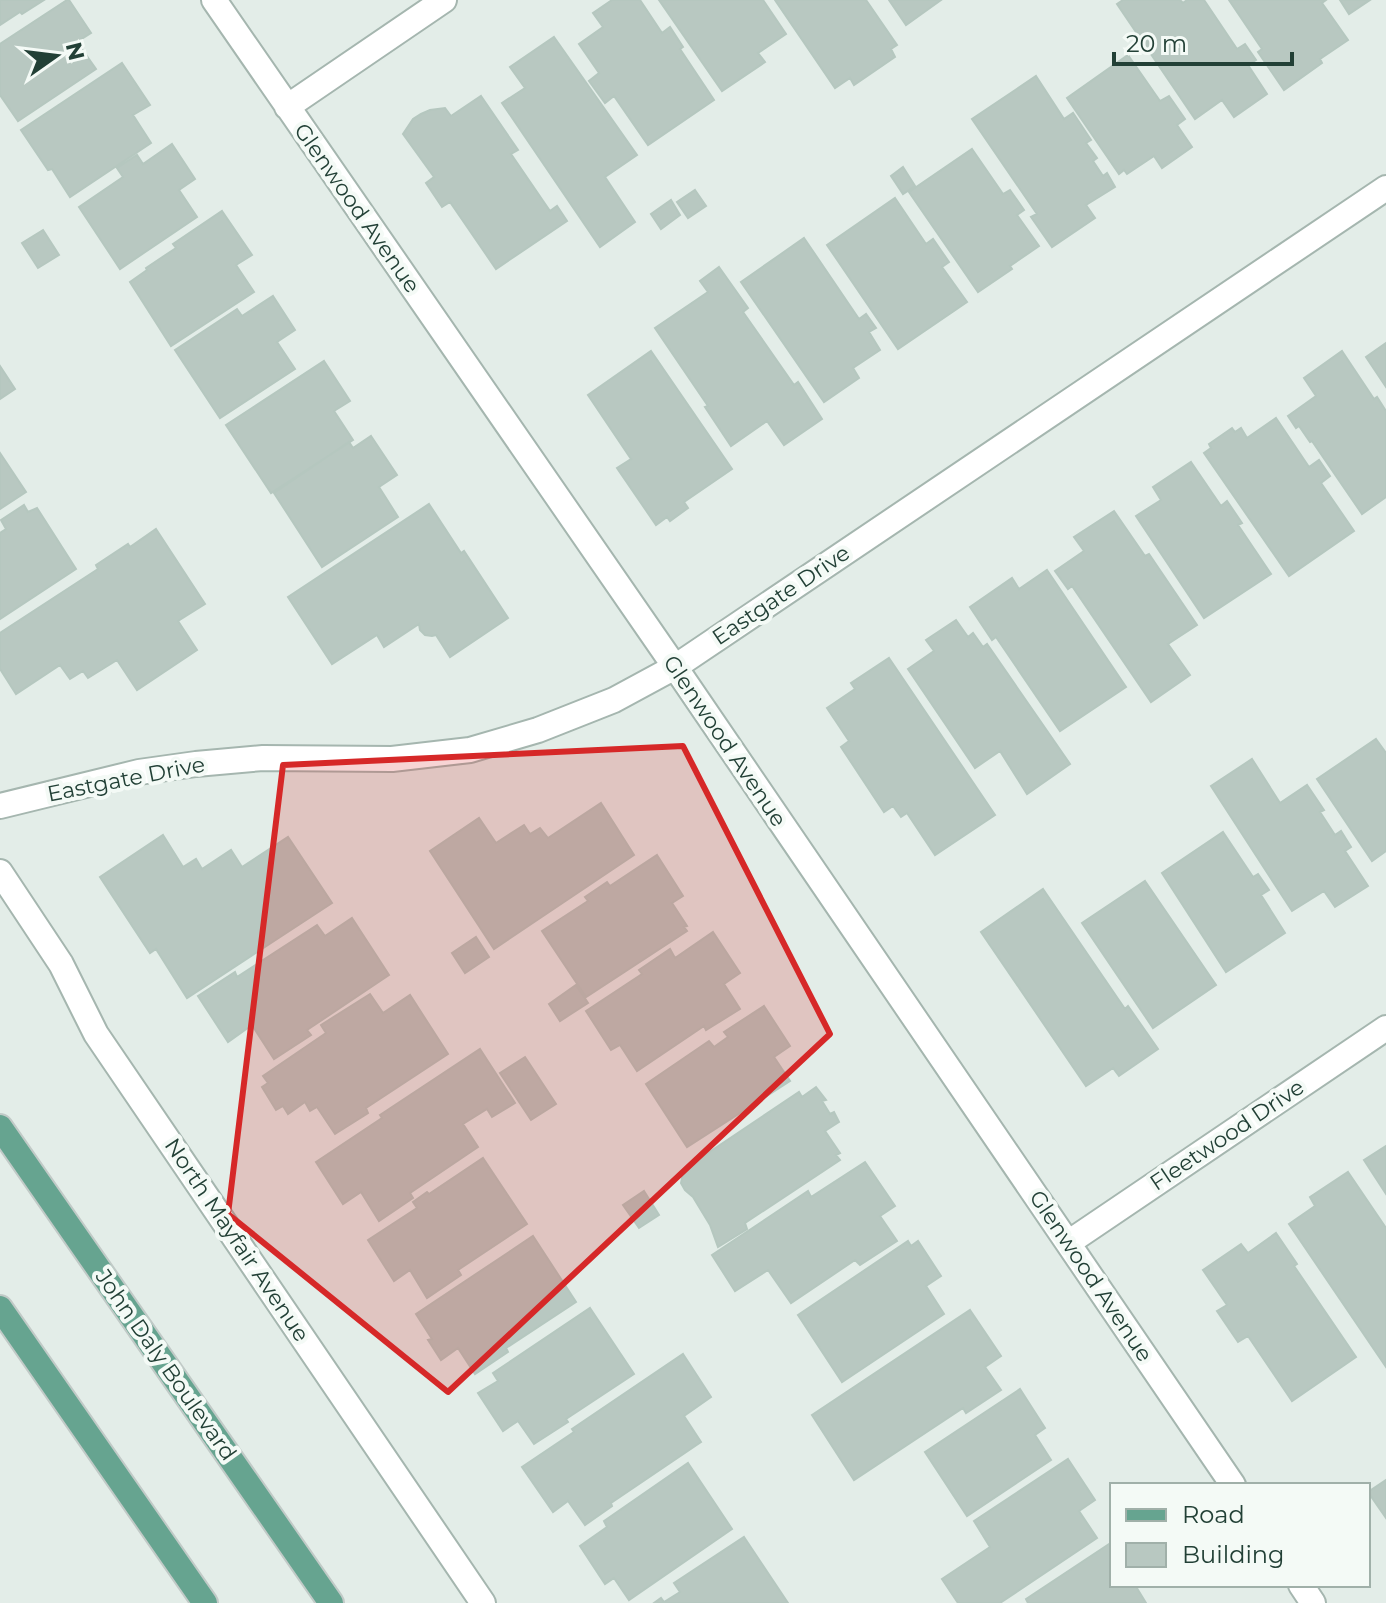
<svg xmlns="http://www.w3.org/2000/svg" width="1386" height="1603" font-family="Montserrat,sans-serif">
	<style>
		.building { fill: #b8c8c1; stroke: #b5c7bf; stroke-width: 2 }
		.lines { fill: none; stroke-linecap: round; stroke-linejoin: round }
		.street-casing { stroke: #a5b6af; stroke-width: 28 }
		.primary-casing { stroke: #c1cac7; stroke-width: 28 }
		.street { stroke: #fff; stroke-width: 24 }
		.primary { stroke: #66a490; stroke-width: 24 }
		.marked { fill: #d62828; fill-opacity: 0.2; stroke: #d62828; stroke-width: 6; stroke-linejoin: round }
		.labels { text-anchor: middle; dominant-baseline: central; stroke-width: 8; stroke-linejoin: round; paint-order: stroke }
		.street-label { font-size: 22px; fill: #224036; stroke: #f4faf6 }
	</style>
	<rect width="100%" height="100%" fill="#e3ede8"/>
	<path class="building" d="M0,0h44l-22,14 -2,-2 -20,13z
		M67,0h2l22,33 -14,9 19,27 -78,52 -18,-26v-51z
		M612,0h28l22,33 8,-6 13,20 -3,2 34,51 -66,45 -34,-49 -9,7 -16,-22 10,-8 -20,-29 24,-17 -10,-14z
		M659,0h104l23,34 -28,19 7,9 -43,29z
		M775,0h91l31,45 -6,4 4,8 -41,28 -4,-7 -15,10z
		M889,0h52l-35,25z
		M1123,0h57l3,3 4,-3h17l33,49 8,-5 11,16 -8,5 19,29 -33,23 -12,-17 -27,19 -78,-115z
		M1229,0h97l-4,3 26,37 -28,19 2,4 -38,27 -26,-38 4,-3z
		M1340,0h30l-21,14z
		M554,37l83,118 -32,22 30,45 -35,25 -98,-144 23,-15 -15,-21z
		M1128,55l32,46 9,-5 16,23 -8,6 15,22 -30,21 -8,-12 -27,18 -3,-4 -5,4 -52,-76z
		M122,63l28,42 -17,10 18,28 -81,54 -18,-28 -4,1 -27,-40z
		M1036,76l28,43 9,-6 18,27 -5,3 11,15 -4,3 10,15 4,-3 8,14 -29,18 9,13 -43,29 -21,-30 6,-3 -65,-95z
		M481,96l37,54 -7,4 39,57 7,-5 10,15 -71,48 -46,-67 -8,5 -16,-24 8,-6 -31,-43 10,-15 8,-5 9,-4 15,-2 6,8z
		M172,144l23,35 -16,11 18,27 -77,52 -41,-62 44,-30 -6,-9 20,-13 6,9z
		M972,149l31,45 7,-4 14,20 -7,5 22,31 -29,20 2,3 -34,23 -69,-100z
		M903,167l12,19 -12,8 -12,-18z
		M695,190l11,16 -18,12 -11,-16z
		M895,198l31,46 7,-5 16,23 -7,5 25,35 -69,47 -71,-104z
		M671,200l9,15 -19,14 -10,-15z
		M222,211l30,44 -16,10 18,27 -83,54 -41,-64 17,-12 -1,-2 30,-20 -3,-4z
		M43,230l16,25 -21,13 -16,-25z
		M804,238l55,81 7,-5 10,14 -7,4 11,18 -27,18 6,10 -35,24 -83,-120z
		M719,267l29,41 -5,4 51,73 4,-3 24,37 -38,26 -17,-24 -36,25 -26,-39 3,-1 -53,-78 53,-36 -8,-11z
		M273,296l22,34 -18,12 18,27 -75,49 -45,-68 62,-41 5,7z
		M1386,343v44l-20,-30z
		M651,351l81,118 -48,33 4,6 -18,13 -3,-4 -11,8 -39,-57 14,-9 -43,-64z
		M1342,351l32,48 3,-2 9,14v86l-24,17 -50,-73 -2,1 -11,-16 -3,2 -8,-12 28,-20 -12,-18z
		M324,361l26,40 -16,10 19,29 -82,53 -45,-68z
		M0,366l15,23 -15,10z
		M1276,418l33,49 10,-7 11,16 -9,7 33,48 -65,45 -85,-123 7,-5 -2,-4 23,-16 3,4 6,-4 6,10z
		M371,436l26,39 -18,12 19,30 -76,50 -48,-74 75,-51 4,6z
		M0,453l26,39 -26,17z
		M1191,462l30,44 6,-5 15,22 -4,2 33,49 -67,44 -68,-102 25,-16 -8,-13z
		M429,504l32,49 3,-2 44,67 -58,39 -14,-22 -4,1 -7,-1 -5,-5 -1,-6 -35,23 -7,-12 -45,29 -44,-67z
		M24,505l4,7 9,-4 39,61 -76,50v-86l6,-4 -5,-9z
		M1114,511l31,45 4,-2 48,71 -29,19 22,31 -39,27 -79,-116 -4,3 -13,-18 29,-20 -10,-14z
		M156,529l49,75 -27,17 19,29 -60,40 -20,-30 -29,18 -5,-7 -13,8 -10,-14 -44,29 -16,-25v-36l98,-64 -2,-4 32,-21 2,3z
		M1047,570l79,117 -66,44 -64,-94 -4,3 -22,-33 42,-29 7,11z
		M956,620l12,17 5,-4 10,14 4,-3 83,120 -43,30 -27,-43 -25,17 -67,-99 26,-18 -8,-11z
		M889,658l106,157 -60,40 -28,-42 -6,4 -8,-11 -9,6 -43,-65 8,-6 -22,-33 28,-19 -4,-6z
		M1376,739l10,14v98l-14,10 -55,-82z
		M1252,759l28,44 27,-18 17,25 -4,2 15,23 6,-4 10,16 -6,4 23,35 -33,21 -11,-16 -32,20 -81,-125z
		M601,803l33,52 -140,94 -64,-98 49,-33 17,25 28,-18 6,9 10,-6 8,10z
		M1223,832l30,45 5,-3 11,16 -8,5 24,38 -59,39 -64,-99z
		M163,835l20,32 13,-8 6,10 29,-19 11,17 46,-30 44,66 -145,95 -31,-49 -6,4 -50,-76z
		M657,855l26,41 -11,7 15,23 -3,1 3,4 -101,66 -44,-66 46,-30 -3,-4 22,-15 3,4z
		M1145,881l71,104 -63,43 -71,-105z
		M1043,889l82,120 3,-3 30,43 -39,27 -6,-8 -27,18 -105,-154z
		M352,918l37,57 -82,55 4,5 -37,24 -22,-34 -24,17 -30,-46 37,-24 2,5 80,-52 8,11z
		M713,932l27,41 -16,11 16,25 -34,21 -2,-4 -67,45 -17,-26 -9,5 -25,-39 56,-37 -3,-4 31,-21 5,9z
		M476,937l13,20 -24,16 -13,-20z
		M576,985l12,18 -28,18 -11,-17z
		M370,994l13,19 27,-18 38,59 -82,54 2,5 -33,21 -18,-27 -7,4 -5,-9 -17,12 -5,-8 -7,4 -14,-23 6,-4 -5,-7 63,-43 -5,-8z
		M764,1006l26,40 -16,11 16,24 -103,66 -41,-63 63,-43 5,6 14,-10 -4,-5z
		M480,1049l35,54 -23,14 -5,-8 -24,15 15,23 -68,46 3,5 -34,23 -18,-29 -18,12 -27,-42 66,-44 -2,-3z
		M525,1057l31,47 -25,16 -31,-47z
		M816,1087l10,13 -4,1 8,13 4,-2 5,10 -14,9 15,22 -4,2 4,5 -95,63 2,6 -29,18 -8,-22 -17,-28 -8,-7 -4,-7 3,-14 115,-77 3,5z
		M1386,1146v48l-22,-34z
		M483,1158l44,66 -69,46 3,5 -34,23 -17,-28 -16,11 -26,-41 49,-32 -4,-6 14,-10 2,2z
		M865,1162l30,44 -15,10 17,25 -37,24 -5,-5 -64,43 -23,-33 -33,21 -23,-36 96,-64 3,6z
		M1348,1172l38,56v139l-97,-143 26,-18 -5,-9z
		M644,1191l15,24 -20,13 -16,-23z
		M1276,1233l21,31 -3,2 62,91 -64,44 -44,-65 -10,6 -21,-31 10,-6 -24,-35 38,-26 7,9z
		M533,1236l43,66 -70,46 2,4 -33,22 -17,-26 -17,12 -13,-20 4,-1 -16,-25z
		M908,1241l3,5 7,-5 23,35 -15,10 18,28 -102,68 -44,-67z
		M590,1308l44,66 -68,45 2,3 -34,22 -16,-23 -15,10 -25,-38 20,-12 -5,-8z
		M970,1310l31,46 -16,11 16,23 -35,23 -3,-5 -109,72 -42,-65z
		M683,1354l28,43 -27,19 17,26 -90,61 1,3 -27,19 -17,-24 -15,11 -31,-45 52,-35 -2,-3z
		M1020,1389l25,39 -10,7 16,25 -84,56 -42,-64z
		M1068,1459l27,41 -16,11 18,27 -97,65h-42l-16,-24 48,-32 -16,-26z
		M688,1463l44,66 -103,71 -15,-22 -9,6 -25,-38 27,-19 -3,-6z
		M1386,1480v38l-18,-26z
		M744,1537l44,66h-134l7,-5 3,4 16,-10 -6,-9z
		M1112,1542v43h23l11,18h-118l-2,-4z"/>
	<g class="lines">
		<g class="street-casing">
			<path id="street" d="M214,0l461,667 558,818
				M287,107l157,-107
				M0,806l139,-34 57,-8 67,-6 129,1 78,-9 68,-20 76,-30 61,-33 711,-479
				M0,872l61,92 35,70 387,569
				M1068,1243l318,-215
				M1301,1585l12,18"/>
		</g>
		<g class="primary-casing">
			<path id="primary" d="M0,1127l331,476
				M0,1308l205,295"/>
		</g>
		<use href="#street" class="street"/>
		<use href="#primary" class="primary"/>
	</g>
	<path class="marked" d="M683,746l147,288 -382,358 -220,-178 55,-449z"/>
	<g class="labels">
		<g class="street-label">
			<text transform="translate(357 208) rotate(55)">Glenwood Avenue</text>
			<text transform="translate(781 595) rotate(-34)">Eastgate Drive</text>
			<text transform="translate(725 741) rotate(56)">Glenwood Avenue</text>
			<text transform="translate(126 779) rotate(-11)">Eastgate Drive</text>
			<text transform="translate(1227 1135) rotate(-34)">Fleetwood Drive</text>
			<text transform="translate(237 1240) rotate(56)">North Mayfair Avenue</text>
			<text transform="translate(1091 1276) rotate(56)">Glenwood Avenue</text>
			<text transform="translate(166 1365) rotate(55)">John Daly Boulevard</text>
		</g>
	</g>
	<rect x="1110" y="1483" width="260" height="104" fill="#f4faf6" stroke="#a0b0a9" stroke-width="2"/>
	<rect x="1126" y="1509" width="40" height="12" fill="#66a490" stroke="#a0b0a9" stroke-width="2"/>
	<text x="1182" y="1523" font-size="24" fill="#224036">Road</text>
	<rect x="1126" y="1543" width="40" height="24" fill="#b8c8c1" stroke="#a0b0a9" stroke-width="2"/>
	<text x="1182" y="1563" font-size="24" fill="#224036">Building</text>
	<g transform="translate(56 56) rotate(76)" stroke="#f4faf6" stroke-width="6" paint-order="stroke">
	<path d="M0-6L14 30L0 20L-14 30Z" fill="#224036"/>
	<text y="-12" font-size="22" font-weight="bold" text-anchor="middle" fill="#224036">N</text>
	</g>
	<path d="M1114 52v12h178v-12" fill="none" stroke="#224036" stroke-width="4"/>
	<text x="1126" y="52" font-size="24" fill="#224036" stroke="#f4faf6" stroke-width="6" paint-order="stroke">20 m</text>
</svg>
